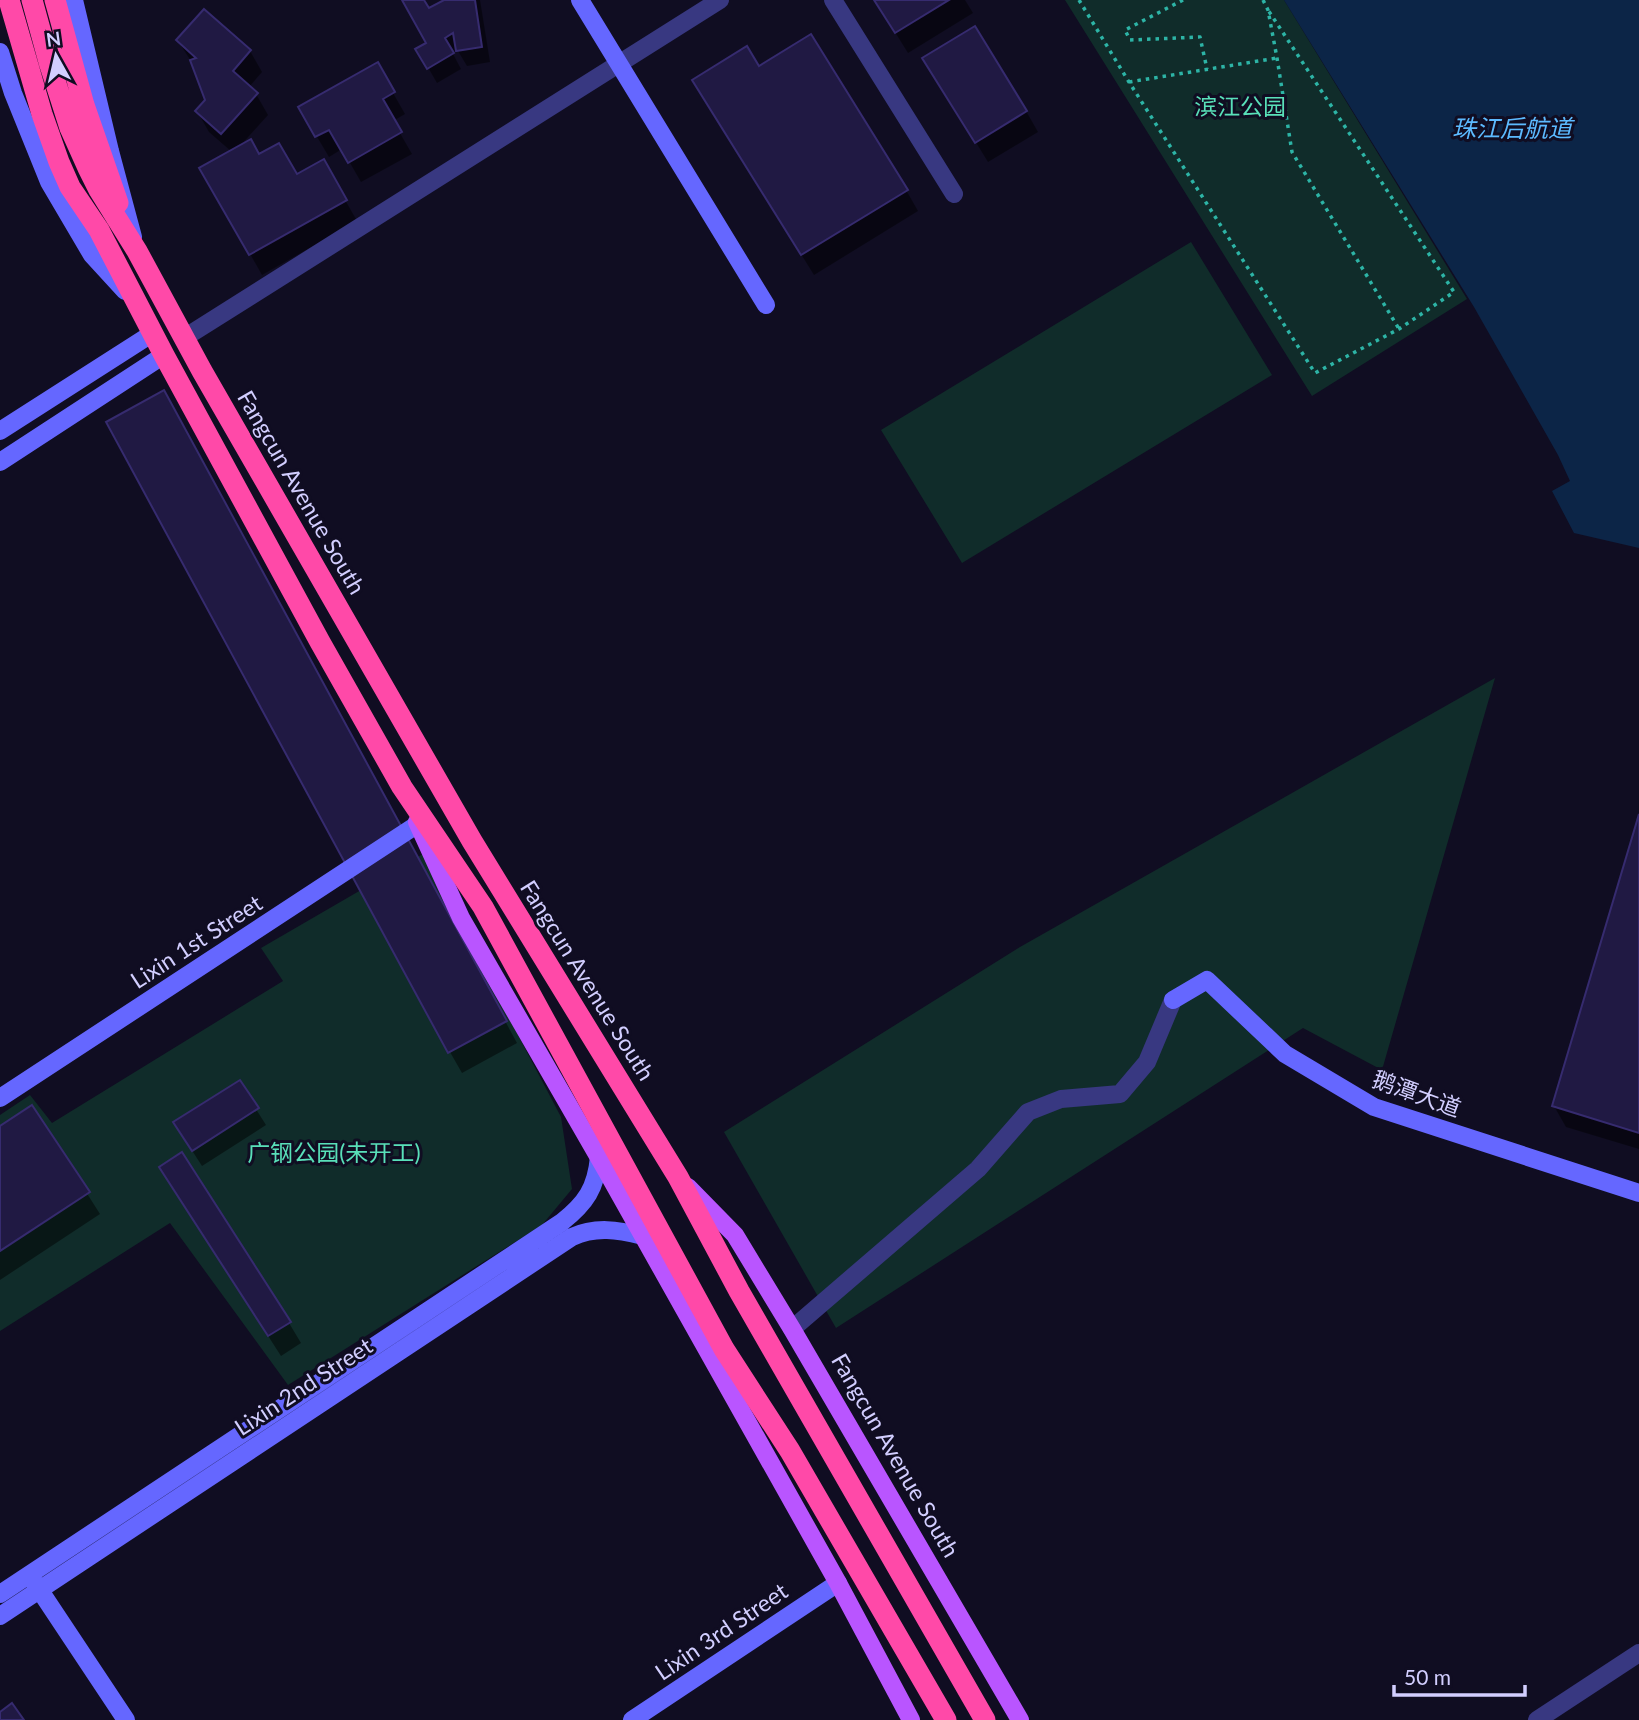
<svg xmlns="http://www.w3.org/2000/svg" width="1639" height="1720" font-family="Lato,'Noto Sans SC',sans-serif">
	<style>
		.green { fill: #102c2a }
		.water { fill: #0c2547 }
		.shadow { fill: #0007 }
		.building { fill: #201943; stroke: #362b6f; stroke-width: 2 }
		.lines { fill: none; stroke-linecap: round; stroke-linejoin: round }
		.path { stroke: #2db4a6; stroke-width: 3.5; stroke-dasharray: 3.5 5; stroke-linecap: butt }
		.street { stroke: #383881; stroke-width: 18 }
		.secondary { stroke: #6567ff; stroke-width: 18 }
		.primary { stroke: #b955ff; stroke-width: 18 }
		.highway { stroke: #ff49a8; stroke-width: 21 }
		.labels { text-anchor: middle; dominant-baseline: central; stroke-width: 6; stroke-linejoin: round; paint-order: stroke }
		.park-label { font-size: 23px; fill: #59e0b9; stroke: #100d22 }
		.street-label { font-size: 23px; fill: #d2ceff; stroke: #100d22 }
		.water-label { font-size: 24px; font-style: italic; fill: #5cbaff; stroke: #100d22 }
	</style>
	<rect width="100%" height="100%" fill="#100d22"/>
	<path class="green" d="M1065,0h219l183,299 -155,97z
		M1191,242l81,133 -310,188 -81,-133z
		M1495,678l-113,392 -79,-42 -467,300 -112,-196 296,-185z
		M423,854l138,263 11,72 -30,36 -254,160 -118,-162 -170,108v-216l30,-20 22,28 231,-142 -22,-33z"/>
	<path class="water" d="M1284,0h355v548l-65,-15 -22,-42 18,-10 -12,-26 -84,-148z"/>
	<path class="shadow" d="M404,0h18l6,11 19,-11h33l10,62 -23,4 -9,-15 -5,3 8,15 -24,14 -19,-33 11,-6z
		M875,0h90l8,13 -65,40z
		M205,11l45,40 12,21 -13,15 7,7 12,21 -29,32 57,29 27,-15 34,60 -95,54 -60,-106 30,-17 -23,-20 -12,-21 10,-11 -14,-36 -15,-23z
		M377,65l28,49 -12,7 19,33 -51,28 -19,-33 -13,8 -29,-49z
		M937,79l89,32 12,21 -50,30z
		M706,101l200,89 12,21 -104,64z
		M175,413l342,630 -55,30 -12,-21z
		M1639,820v329l-73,-22 -12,-21z
		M239,1082l27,43 -64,41 -18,-28z
		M32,1107l68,107 -100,66v-152z
		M173,1188l116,135 12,20 -20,13z"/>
	<path class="building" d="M402,0h22l5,8 15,-8h31l7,47 -26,4 -3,-18 -8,5 9,15 -27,16 -12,-20 11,-6z
		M874,0h75l-54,33z
		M204,9l47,41 -18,21 25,22 -37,41 -26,-23 10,-11 -15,-40 6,-2 -20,-18z
		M975,26l52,85 -52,32 -53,-85z
		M811,34l97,156 -107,65 -109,-175 55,-34 12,20z
		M378,62l17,30 -12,7 19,33 -54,31 -19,-33 -14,7 -17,-30z
		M251,139l8,15 20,-11 18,31 27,-15 23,41 -98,55 -50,-87z
		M164,390l343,631 -59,32 -342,-631z
		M1639,814v319l-87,-27z
		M240,1080l19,28 -67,43 -19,-29z
		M32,1105l58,87 -90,59v-125z
		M182,1152l109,170 -23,14 -109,-169z
		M12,1703l12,17h-24v-8z"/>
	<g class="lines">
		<path class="path" d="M1079,0l50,82 186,291 84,-44 55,-37 -186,-282
			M1183,0l-58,30 5,10 70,-3 7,32
			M1263,0l5,10 9,48 15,94 107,177
			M1129,82l148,-24"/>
		<path class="street" d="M833,0l121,194
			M184,338l536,-338
			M792,1329l186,-160 50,-57 33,-13 59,-5 27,-32 26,-62
			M1537,1720l102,-67"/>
		<path class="secondary" d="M74,0l36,151 23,86
			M580,0l186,305
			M0,52l13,41 36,89 43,73 33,36
			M0,431l153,-98
			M0,462l164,-107
			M1173,1000l34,-20 78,74 89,53 265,86
			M0,1098l418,-274
			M33,1580l93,140
			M0,1594l562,-372c24,-19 34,-34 37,-65
			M0,1616l572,-379c24,-11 46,-7 71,-1
			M632,1720l206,-137"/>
		<path class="primary" d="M417,822l44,96 145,252 232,413 73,137
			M688,1187l47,48 57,94 228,391"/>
		<path class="highway" d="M9,0l33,114 17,48 11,25 29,43 65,125 156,287 82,145 81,120 241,442 66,102 156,269
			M32,0l17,62 21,66 18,40 11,22 38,61 65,120 270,470 206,336 61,114 246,429
			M55,0l29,105 34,98"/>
	</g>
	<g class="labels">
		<g class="park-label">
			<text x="1240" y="106">滨江公园</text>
			<text x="334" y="1152">广钢公园(未开工)</text>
		</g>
		<g class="street-label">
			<text transform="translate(302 492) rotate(60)">Fangcun Avenue South</text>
			<text transform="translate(196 941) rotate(-33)">Lixin 1st Street</text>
			<text transform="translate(588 980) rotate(58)">Fangcun Avenue South</text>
			<text transform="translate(1417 1093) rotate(20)">鹅潭大道</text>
			<text transform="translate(303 1386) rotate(-33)">Lixin 2nd Street</text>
			<text transform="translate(896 1455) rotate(60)">Fangcun Avenue South</text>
			<text transform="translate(721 1631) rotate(-34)">Lixin 3rd Street</text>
		</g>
		<g class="water-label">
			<text x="1512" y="127">珠江后航道</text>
		</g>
	</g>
	<g transform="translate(56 56) rotate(352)" stroke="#100d22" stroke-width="5" paint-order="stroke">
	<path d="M0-5L12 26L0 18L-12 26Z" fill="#d2ceff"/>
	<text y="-10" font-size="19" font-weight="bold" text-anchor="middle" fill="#d2ceff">N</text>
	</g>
	<path d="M1394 1685v10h131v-10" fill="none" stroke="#d2ceff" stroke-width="3.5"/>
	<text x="1404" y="1685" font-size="21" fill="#d2ceff" stroke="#100d22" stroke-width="5" paint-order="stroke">50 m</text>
</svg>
